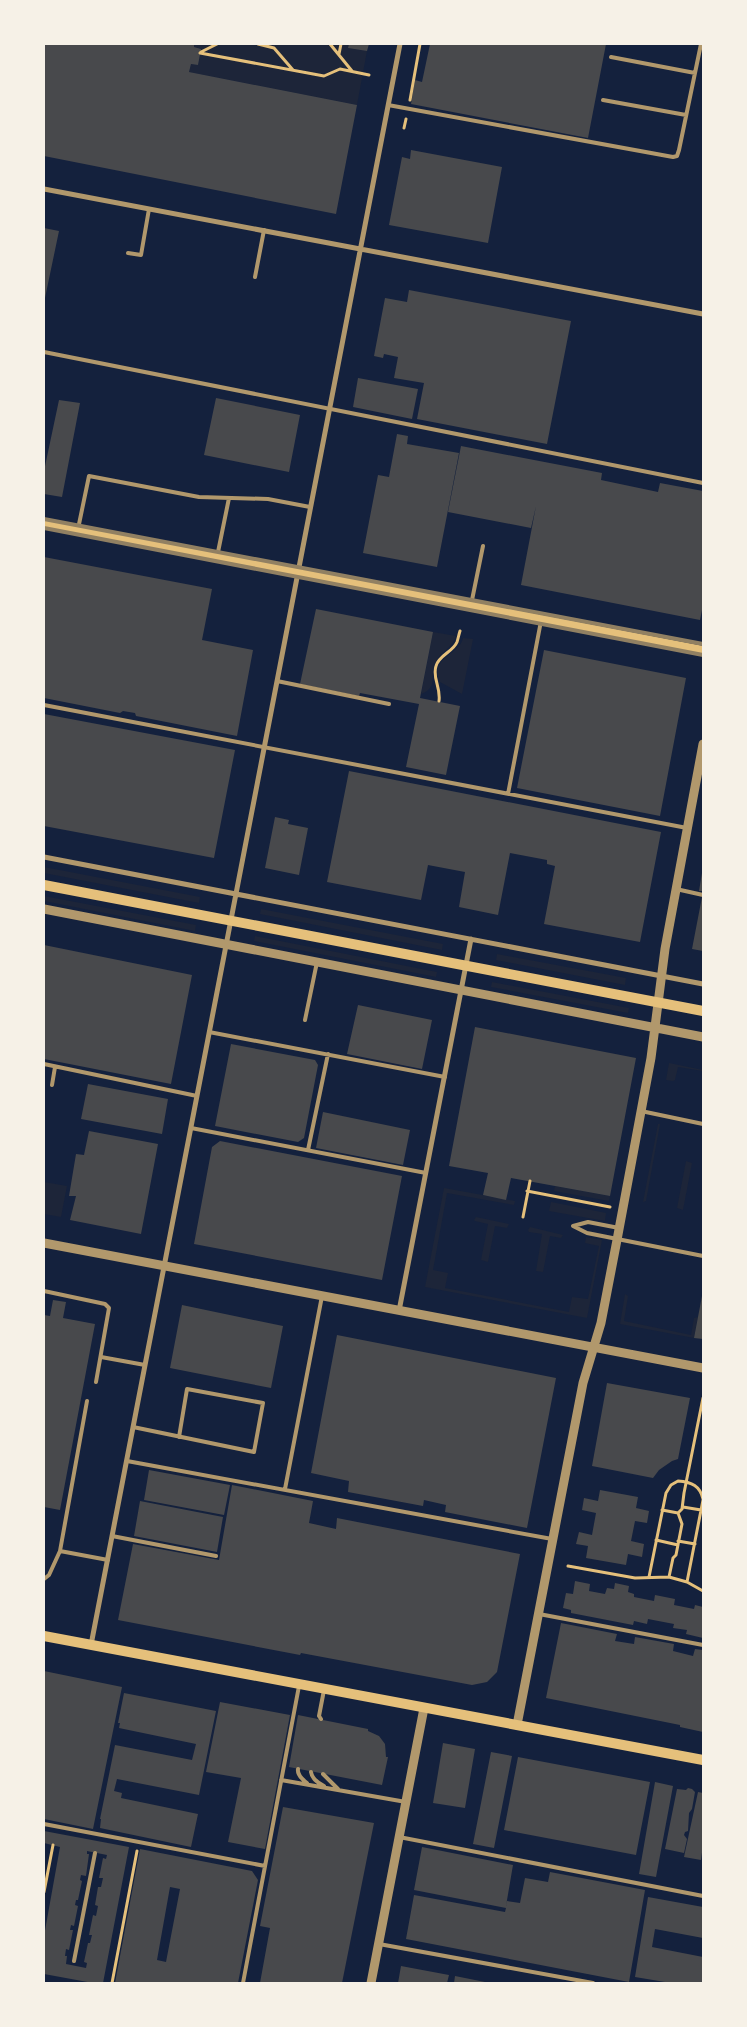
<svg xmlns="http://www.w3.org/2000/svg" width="747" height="2027" font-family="Quicksand,sans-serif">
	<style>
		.green { fill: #1d2539 }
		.building { fill: #48494c; fill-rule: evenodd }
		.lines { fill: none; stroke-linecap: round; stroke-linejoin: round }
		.path { stroke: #e5c07b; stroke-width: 3 }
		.service { stroke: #b1986c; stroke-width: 4 }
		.minor { stroke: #b1986c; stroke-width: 5 }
		.tertiary { stroke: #b1986c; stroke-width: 9 }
		.secondary { stroke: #e5c07b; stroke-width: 10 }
		.rail { stroke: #918062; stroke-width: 4 }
	</style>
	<rect width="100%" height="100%" fill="#14213d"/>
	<path class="green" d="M194,44h155v4l18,3 -10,54 -168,-33 2,-8 7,1 3,-16 -7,-2z
		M433,632l23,4c-3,11 -15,16 -20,25 -8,14 4,26 -15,33z
		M463,638l10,1 -11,55 -22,-12c-11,-25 19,-26 23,-44z
		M44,867l156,30 -1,6 -155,-30z
		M44,896l152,29 -1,6 -151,-30z
		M261,909l182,35 -1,6 -182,-36z
		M255,936l182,36 -1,5 -182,-36z
		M497,954l129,24 -1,7 -129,-25z
		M492,982l137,26 -1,5 -137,-26z
		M669,1063l34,7v1l-25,-4 -3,13 -2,1 -7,-1z
		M658,1124h2l-14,77 -3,1z
		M686,1161l6,2 -9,47 -6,-2z
		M44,1182l23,4 -6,31 -17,-3z
		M555,1186l55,10 -1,5 -55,-10z
		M444,1188l71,13 -1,4 -67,-12 -14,77 15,3 -3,15 124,24 3,-15 16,2 11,-53 -14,-3 1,-6 16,3 -15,78 -162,-31z
		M551,1202l55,11 -1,8 -56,-10z
		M476,1217l33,7 -2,4 -12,-2 -7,36 -7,-2 7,-36 -13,-3 -1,-1z
		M530,1227l33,8 -2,3 -11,-2 -7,36 -7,-1 6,-37 -13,-2 -1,-2z
		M625,1294l3,2 -4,25 67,14 3,-17 4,-1 -4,21 -74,-14z"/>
	<path class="building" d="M44,44h150v3l7,2 -3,16 -7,-1 -2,8 168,33 -21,109 -292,-58z
		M349,44h20l-2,7 -19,-3z
		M430,44h176l-18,94 -177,-34 4,-24 7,2z
		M411,150l91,17 -14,76 -99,-18 13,-68 8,2z
		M44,228l15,3 -14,67h-1z
		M409,290l162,31 -24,123 -130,-25 7,-36 -30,-5 4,-21 -14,-3 -1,4 -9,-2 11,-58 22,4z
		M358,378l60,11 -6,30 -59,-12z
		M216,398l84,17 -11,57 -85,-17z
		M59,400l21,3 -18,94 -18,-3v-23z
		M397,434l11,2 -1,8 52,9 -22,114 -74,-14 15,-78 11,2z
		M461,446l141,27 -1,7 57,12 2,-9 43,8v114l-3,15 -179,-35 15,-79 -5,22 -83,-16z
		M44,557l168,32 -10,51 51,10 -16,86 -101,-20 -1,-3 -12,-2 -3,2 -76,-15z
		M316,609l117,23 -13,66 40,8 -14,69 -40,-8 13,-63 -59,-11 -1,3 -59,-12z
		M544,650l142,28 -26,138 -143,-28z
		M44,714l191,36 -21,108 -170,-32z
		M349,771l312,61 -21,110 -96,-18 11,-58 -8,-2v-4l-37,-7 -12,62 -39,-8 6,-35 -37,-7 -7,35 -94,-18z
		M275,817l14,3 -1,4 20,4 -9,47 -34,-7z
		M702,873h1v18h-4z
		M702,897l1,1v53l-11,-2z
		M44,945l148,30 -21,109 -127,-25z
		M358,1005l74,15 -10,49 -75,-15z
		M475,1027l161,31 -26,138 -99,-18 -5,22 -23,-5 5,-22 -39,-7z
		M231,1044l84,16 3,5 -14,73 -6,4 -83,-16z
		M88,1084l80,15 -6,35 -81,-15z
		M323,1112l87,18 -7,35 -87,-17z
		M89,1131l69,13 -17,90 -71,-14 6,-24h-7l7,-42 8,1z
		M220,1141l182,35 -20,104 -188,-36 18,-97z
		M702,1296h1v43l-9,-1z
		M53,1300l13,2 -3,16 32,6 -35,186 -16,-3v-192l6,1z
		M182,1305l101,21 -12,62 -101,-20z
		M337,1335l219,43 -29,150 -82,-16 1,-7 -22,-5 -1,6 -75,-14 1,-11 -38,-8z
		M607,1383l83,15 -12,61 -6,2 -13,9 -6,8 -61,-12z
		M149,1470l81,15 -6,30 -80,-15z
		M232,1485l81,16 -4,22 27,6 1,-11 183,36 -23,118 -10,10 -15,3 -171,-32 -1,2 -182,-35 15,-76 86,16z
		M600,1490l38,7 -2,11 13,3 -2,12 -12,-2 -4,20 13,3 -2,13 -14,-3 -2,11 -40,-7 2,-12 -12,-2 3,-12 13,3 4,-22 -14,-3 2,-12 14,3z
		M140,1501l83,16 -6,35 -83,-16z
		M575,1581l15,3 -1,7 16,3 2,-6 7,1 1,-6 14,3 -1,6 6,2v3l20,4 1,-6 20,4 -1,6 20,4 1,-4 8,2v31l-17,-4 1,-4 -14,-2 1,-4 -26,-5 -1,5 -13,-3 -1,4 -62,-12v-3l-8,-2 3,-15 7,1z
		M561,1623l56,11 -2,7 19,3 1,-7 39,7 -1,7 20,5 2,-7 8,1v82l-23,-5v-2l-134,-27z
		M44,1671l78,16 -29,142 -49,-10z
		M124,1693l92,18 -17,84 -82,-16 -3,12 8,2 -1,5 77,16 -7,33 -91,-19 1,-9h-1l15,-74 77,15 4,-16 -77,-16 1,-5h-2z
		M220,1702l70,13 -25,134 -37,-7 13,-64 -35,-6z
		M298,1715l70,14v2l11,5 6,8 1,13h2l-6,28 -93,-18z
		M443,1743l32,6 -10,59 -32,-5z
		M491,1752l21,4 -18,92 -21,-4z
		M518,1757l132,25 -14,73 -132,-25z
		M655,1782l18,4 -17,91 -17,-3z
		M688,1788l4,1 3,3 -3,17 -3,4 -1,18 -3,1 -1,3 3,4 -3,14 -19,-4 12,-60 9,1z
		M698,1792l5,1v52l-2,15 -17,-3z
		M283,1807l91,16 -32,160h-82l10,-55 -10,-2z
		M44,1831l85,16 -26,136h-10l-49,-9v-38l16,-89 -16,-4zM87,1851l20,4 -1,4 -3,-1 -4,20h4l-2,9h-3l-3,18 3,1 -2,10 -3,-1 -4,20h3l-2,8h-2l-4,19 3,1 -1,5 -20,-4 1,-8h-2l1,-7 3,1 4,-20h-3l1,-5 3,1 4,-20 -3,-1 1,-5h2l4,-19 -2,-1 1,-5 5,1 3,-22h-2z
		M422,1847l91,18 -7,41 1,-5 13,2 5,-25 23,4 2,-10 95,18 -16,92 -223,-43 8,-44 91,17 1,-4 -92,-18z
		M140,1849l112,22 6,9 -20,103h-123zM170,1887l10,2 -14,73 -9,-2z
		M648,1897l55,10v31l-48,-9 -3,18 51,10v26h-32l-36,-6z
		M401,1966l48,9 -2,8h-49z
		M455,1976l30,6v1h-31z"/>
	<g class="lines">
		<path class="path" d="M258,44l16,4 19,22
			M330,44l22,27
			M201,52l16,-8
			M200,53l124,23 16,-7 29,6
			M339,54l2,-10
			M410,100l10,-56
			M404,128l2,-9
			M439,701c2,-14 -7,-23 -3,-35 3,-11 17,-14 21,-24 1,-3 2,-8 3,-11
			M527,1191l83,16
			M523,1217l7,-36
			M683,1507l18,3
			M662,1510l16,3
			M656,1540l22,5
			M678,1541l17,3
			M568,1566l67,12 34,-1 18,5 16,9
			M649,1577l17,-84 5,-8 7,-4c14,1 22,5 25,18
			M669,1577l4,-19 3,-3 6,-31 -4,-11 4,-4 2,-16 19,-95
			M687,1582l16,-82
			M44,1892l9,-47
			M112,1983l25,-132"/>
		<path class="service" d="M611,57l84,16
			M603,100l83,15
			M388,105l285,52 4,-1 2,-6 22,-106
			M128,253l13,2 8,-46
			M255,277l9,-47
			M44,352l659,131
			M78,529l11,-53 110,21 69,2 42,8
			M217,557l12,-59
			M471,605l12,-59
			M277,681l112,23
			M44,705l643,123
			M508,794l33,-173
			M676,889l27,6
			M305,1020l12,-58
			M209,1032l236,45
			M44,1064l153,32
			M52,1085l3,-18
			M641,1111l62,13
			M191,1128l235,45
			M308,1150l20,-96
			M619,1228l-31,-6 -15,4 14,7 116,23
			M44,1291l61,13 4,4 -13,74
			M101,1357l44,8
			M133,1427l121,25 9,-49 -76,-14 -8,48
			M127,1461l425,78
			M285,1489l37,-193
			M112,1536l104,20
			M60,1551l48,9
			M44,1579l5,-4 11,-24 27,-150
			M539,1614l164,31
			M321,1719l-2,-3 5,-26
			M298,1769c-1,6 5,11 9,14
			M311,1772c1,7 7,11 13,14
			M323,1774l15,15
			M281,1780l125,22
			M44,1824l221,42
			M399,1837l304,59
			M379,1944l214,39
			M74,1961l21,-108
			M243,1983l56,-297"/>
		<path class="minor" d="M44,189l659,125
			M44,857l659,127
			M399,1311l72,-372
			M91,1645l309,-1601"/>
		<path class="tertiary" d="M44,909l659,128
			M44,1243l659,125
			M517,1725l66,-342 18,-60 16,-83 34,-182 14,-109 38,-205
			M371,1983l53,-275"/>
		<path class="secondary" d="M44,524l659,127
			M44,885l659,126
			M44,1636l659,124"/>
		<path class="rail" d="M44,519l659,125
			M44,528l659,127"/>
	</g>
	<rect width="747" height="2027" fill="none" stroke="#f6f1e7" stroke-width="90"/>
</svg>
